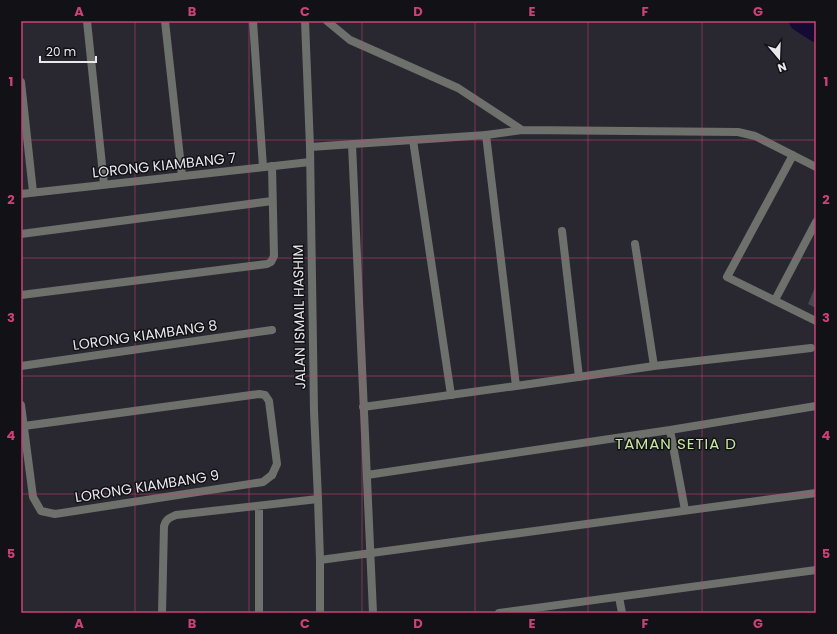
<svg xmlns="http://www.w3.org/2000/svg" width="837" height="634" font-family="Poppins,sans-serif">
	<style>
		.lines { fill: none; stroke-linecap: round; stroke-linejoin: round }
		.canal { stroke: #140a32; stroke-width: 20 }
		.service { stroke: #6e706c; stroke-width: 8 }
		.minor { stroke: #6e706c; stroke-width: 8 }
		.tertiary { stroke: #6e706c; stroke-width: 8 }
		.wall { fill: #47474e }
		.grid { fill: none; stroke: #ca4278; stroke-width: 1; stroke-opacity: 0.55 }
		.labels { text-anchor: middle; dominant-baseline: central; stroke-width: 3; stroke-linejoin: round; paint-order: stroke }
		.street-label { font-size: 14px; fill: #e8e8ed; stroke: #121115 }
		.neighbourhood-label { font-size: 15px; letter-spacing: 1px; fill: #c7e8a0; stroke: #121115 }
		.neatline { fill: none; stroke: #ca4278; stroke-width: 1.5 }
		.grid-label { font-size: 13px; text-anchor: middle; font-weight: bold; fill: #ca4278 }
	</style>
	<rect width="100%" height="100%" fill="#292830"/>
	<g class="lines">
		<path class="canal" d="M799,21l17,11"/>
		<path class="service" d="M87,21l17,163
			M253,21l10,146
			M327,21l23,19 108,48 64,42
			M486,135l36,-5 216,2 17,4 61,31
			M413,140l38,255
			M793,155l-66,122 89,44
			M562,231l17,146
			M21,234l251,-33
			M21,295l246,-31 4,-2 3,-6 -2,-90
			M775,300l41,-78
			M24,426l235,-32 6,1 4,6 8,63 -5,11
			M670,430l15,80
			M367,475l303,-45 146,-24
			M162,613l2,-87c2,-7 5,-8 12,-11l142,-16
			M259,613v-107
			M499,613l317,-43"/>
		<path class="minor" d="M165,21l17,155
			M21,82l12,110
			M352,144l21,469
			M310,147l176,-12 30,251
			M21,194l289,-32
			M635,244l19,122
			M21,366l251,-36
			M21,405l12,92 8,14 14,3 208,-32 9,-7
			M363,407l153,-21 138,-20 157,-18
			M320,560l496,-67
			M619,597l3,16"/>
		<path class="tertiary" d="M305,21l5,126 4,264 4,88 2,61v53"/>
	</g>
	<path class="wall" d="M816,285v23l-8,-4z"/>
	<path class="grid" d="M135,21v592M249,21v592M362,21v592M475,21v592M588,21v592M702,21v592M21,140h795M21,258h795M21,376h795M21,494h795"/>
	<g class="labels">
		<g class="street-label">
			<text transform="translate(164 165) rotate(-6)">LORONG KIAMBANG 7</text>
			<text transform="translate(299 317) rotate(-91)">JALAN ISMAIL HASHIM</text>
			<text transform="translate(145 335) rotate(-8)">LORONG KIAMBANG 8</text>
			<text transform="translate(147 486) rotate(-9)">LORONG KIAMBANG 9</text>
		</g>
		<g class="neighbourhood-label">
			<text x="676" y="443">TAMAN SETIA D</text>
		</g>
	</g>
	<rect width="837" height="634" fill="none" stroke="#121115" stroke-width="44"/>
	<g transform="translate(779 58) rotate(161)" stroke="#121115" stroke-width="3" paint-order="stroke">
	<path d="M0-3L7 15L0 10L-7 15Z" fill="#e8e8ed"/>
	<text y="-6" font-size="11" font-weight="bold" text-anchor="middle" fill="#e8e8ed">N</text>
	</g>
	<path d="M40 56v6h56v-6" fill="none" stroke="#e8e8ed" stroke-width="2"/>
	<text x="46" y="56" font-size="12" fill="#e8e8ed" stroke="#121115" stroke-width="3" paint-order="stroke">20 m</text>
	<rect x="22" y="22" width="793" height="590" class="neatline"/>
	<g class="grid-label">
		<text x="79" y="16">A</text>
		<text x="192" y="16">B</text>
		<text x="305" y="16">C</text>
		<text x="418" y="16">D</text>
		<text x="532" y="16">E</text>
		<text x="645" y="16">F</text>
		<text x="758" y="16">G</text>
		<text x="11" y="86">1</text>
		<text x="826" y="86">1</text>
		<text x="11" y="204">2</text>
		<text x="826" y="204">2</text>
		<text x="11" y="322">3</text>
		<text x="826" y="322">3</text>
		<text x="11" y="440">4</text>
		<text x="826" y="440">4</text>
		<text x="11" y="558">5</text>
		<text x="826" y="558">5</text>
		<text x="79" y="628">A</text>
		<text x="192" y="628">B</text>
		<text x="305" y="628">C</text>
		<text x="418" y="628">D</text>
		<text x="532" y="628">E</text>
		<text x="645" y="628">F</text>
		<text x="758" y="628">G</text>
	</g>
</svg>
